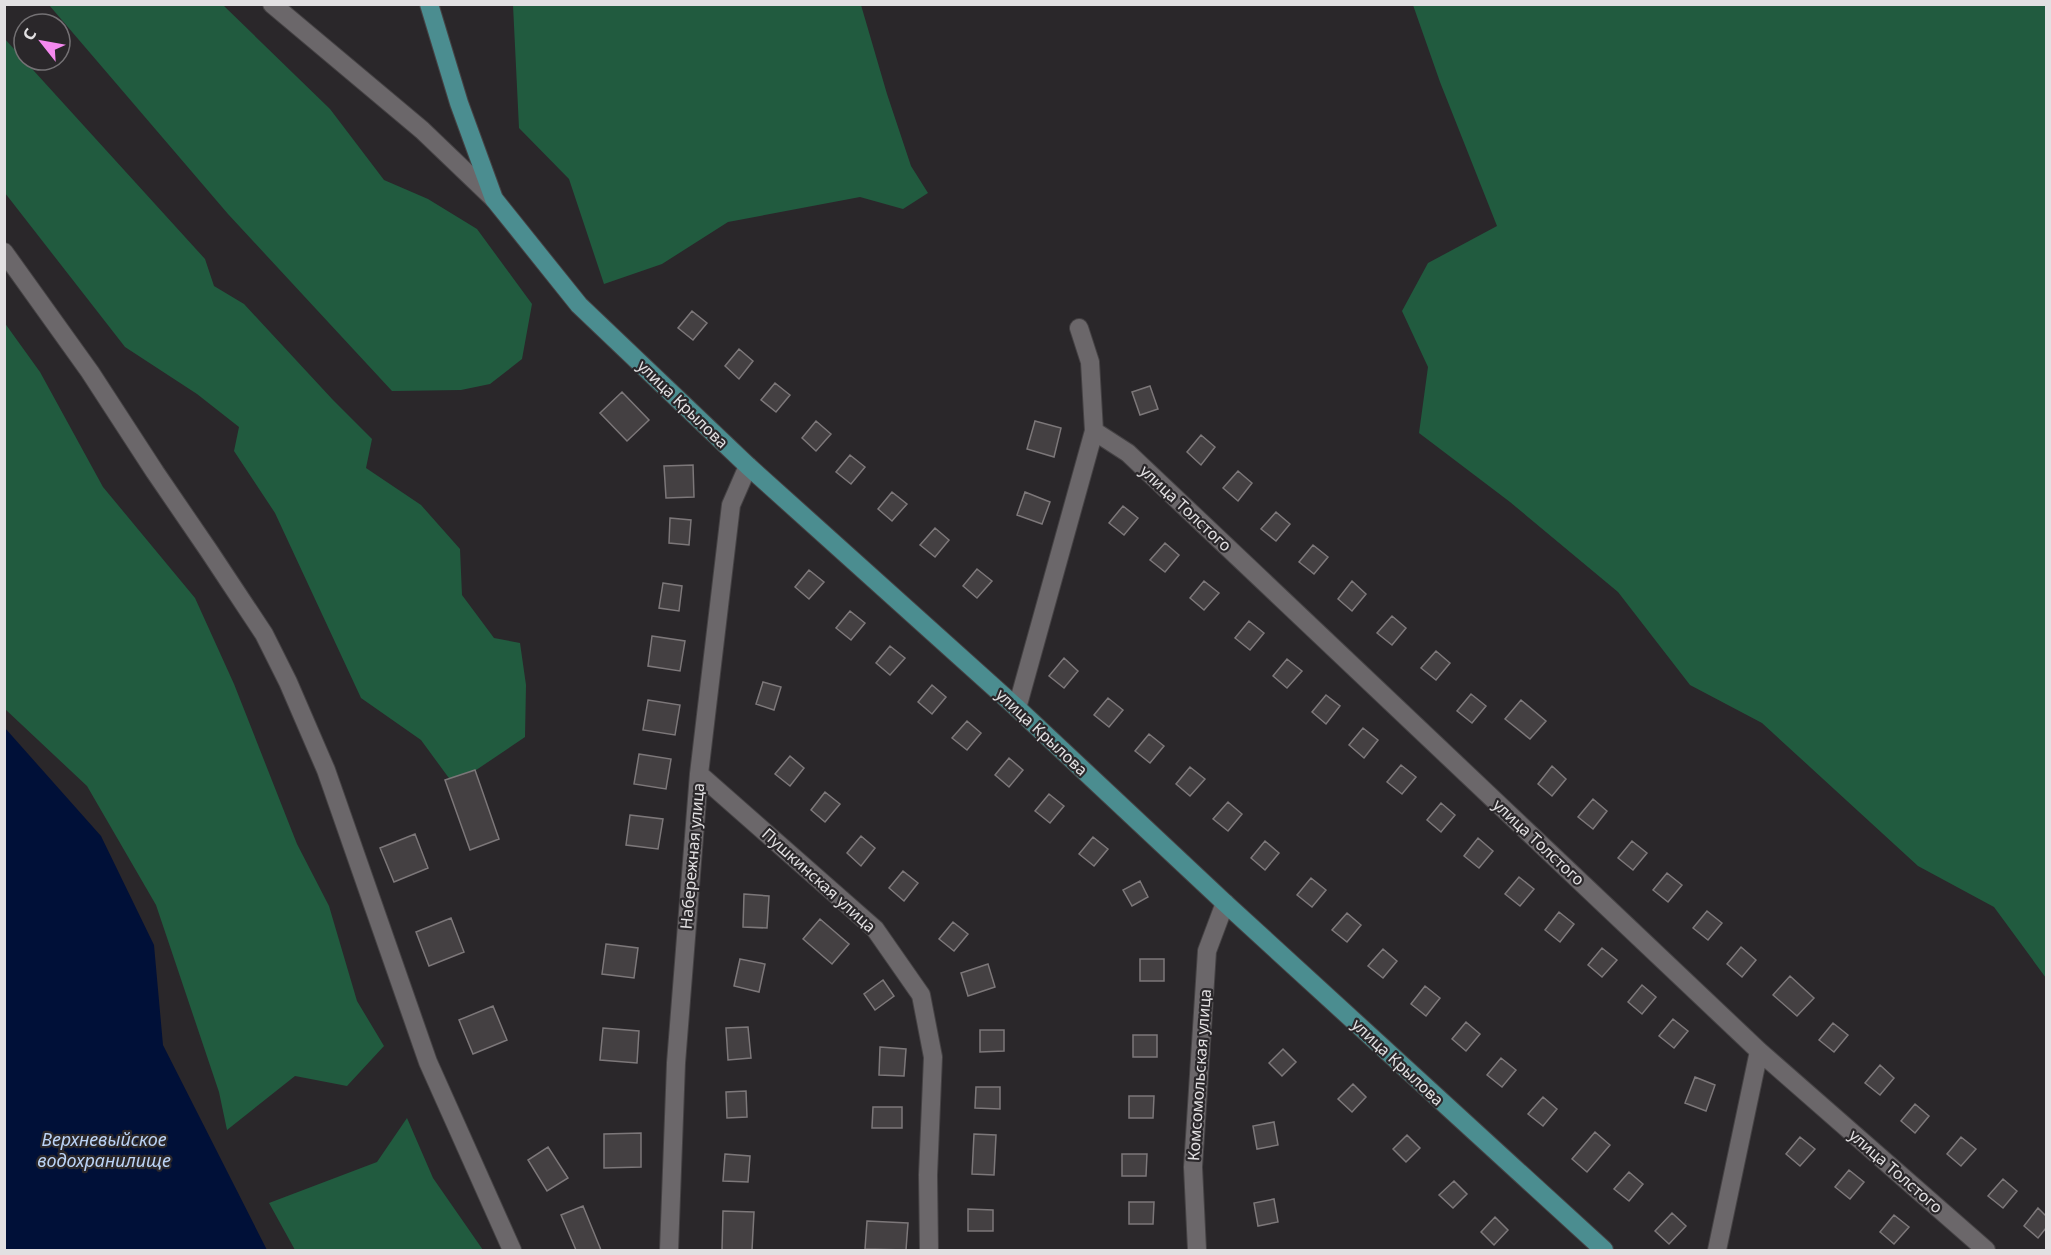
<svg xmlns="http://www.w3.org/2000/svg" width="2051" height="1255" font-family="'Noto Sans',sans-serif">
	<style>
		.green { fill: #215b3f }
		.water { fill: #001038 }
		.building { fill: #444042; stroke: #7c7779; stroke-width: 1.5 }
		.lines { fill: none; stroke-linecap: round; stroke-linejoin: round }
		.minor-casing { stroke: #454244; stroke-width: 20 }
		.major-casing { stroke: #454244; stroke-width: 20 }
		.minor { stroke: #6b676a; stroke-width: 18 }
		.major { stroke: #4b8d90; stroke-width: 18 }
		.labels { text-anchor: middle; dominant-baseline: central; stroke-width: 4.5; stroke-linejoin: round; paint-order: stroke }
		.street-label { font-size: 16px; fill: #e2e0e2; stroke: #2a272a }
		.water-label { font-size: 18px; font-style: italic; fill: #bbd3f5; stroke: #2a272a }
	</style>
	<rect width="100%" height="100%" fill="#2a272a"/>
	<path class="green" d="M49,5h174l107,104 54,71 44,19 49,30 55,75 -10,55 -32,25 -29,6 -69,1 -164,-177z
		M513,5h348l26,89 24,72 17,27 -25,16 -43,-12 -132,25 -66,42 -58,20 -35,-105 -50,-51z
		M1413,5h633v973l-52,-71 -76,-41 -156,-143 -72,-38 -72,-93 -108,-90 -91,-69 9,-66 -26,-56 26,-48 69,-37 -57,-144z
		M4,38l201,221 9,27 30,18 89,96 39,39 -6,29 55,37 39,44 2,46 32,43 26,5 6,42 -1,52 -71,48 -33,-45 -60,-42 -86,-185 -41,-62 5,-24 -42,-33 -72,-47 -120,-154z
		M4,322l36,50 63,115 92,111 39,86 63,160 32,62 28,95 27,45 -37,40 -52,-10 -68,54 -8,-38 -63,-187 -69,-119 -82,-77z
		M407,1118l26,60 50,72h-188l-26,-47 108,-41z"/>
	<path class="water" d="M5,728l96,108 53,109 9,100 104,205h-262z"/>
	<path class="building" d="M692,311l15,12 -14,17 -15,-12z
		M739,349l14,12 -14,18 -14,-13z
		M775,383l15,12 -14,17 -15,-12z
		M1150,386l8,23 -18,6 -8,-23z
		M622,392l27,28 -22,21 -27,-28z
		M816,421l15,13 -15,17 -14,-13z
		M1035,421l26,7 -7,29 -27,-8z
		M1201,435l14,12 -14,18 -14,-13z
		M850,455l15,12 -14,17 -15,-12z
		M693,465l1,32 -28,1 -2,-32z
		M1238,471l14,12 -14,18 -15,-13z
		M892,492l15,12 -15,17 -14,-12z
		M1025,492l25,10 -8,22 -25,-9z
		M1123,506l15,12 -14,17 -15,-12z
		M1276,512l14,12 -14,17 -15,-12z
		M670,518l21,2 -2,25 -20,-2z
		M935,528l14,12 -14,17 -15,-12z
		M1165,543l14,12 -14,17 -15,-12z
		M1313,545l15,12 -14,17 -15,-12z
		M977,569l15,12 -15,17 -14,-12z
		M809,570l15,12 -15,17 -14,-12z
		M1204,581l15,12 -15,17 -14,-12z
		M1352,581l14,13 -14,17 -14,-12z
		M663,583l19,3 -3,25 -20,-3z
		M850,611l15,12 -14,17 -15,-12z
		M1392,616l14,12 -14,17 -15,-12z
		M1249,621l15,12 -14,17 -15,-12z
		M652,636l33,5 -5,30 -32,-5z
		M890,646l15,12 -15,17 -14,-12z
		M1436,651l14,12 -14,17 -15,-12z
		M1064,658l14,13 -14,17 -15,-12z
		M1287,659l15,12 -15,17 -14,-12z
		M763,682l18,5 -7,23 -18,-6z
		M932,685l14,12 -14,17 -14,-12z
		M1471,694l15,12 -14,17 -15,-12z
		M1326,695l14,11 -14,18 -14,-12z
		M1108,698l15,12 -14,17 -15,-12z
		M648,700l32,5 -5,30 -32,-5z
		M1521,700l25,21 -16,18 -25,-20z
		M967,721l14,12 -14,17 -15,-12z
		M1363,728l15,12 -14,18 -15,-13z
		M1149,734l15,12 -14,17 -15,-12z
		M639,754l32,5 -5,30 -32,-5z
		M790,756l14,12 -14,18 -15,-12z
		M1009,758l14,12 -14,17 -14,-12z
		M1401,765l15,12 -14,17 -15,-12z
		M1552,766l14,13 -14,17 -14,-12z
		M1190,767l15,12 -15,17 -14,-12z
		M475,770l24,69 -29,11 -25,-70z
		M825,792l15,12 -15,18 -14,-12z
		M1049,794l15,12 -14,17 -15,-12z
		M1593,799l14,12 -14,18 -15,-12z
		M1228,802l14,12 -14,17 -15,-12z
		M1441,803l14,12 -14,17 -14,-12z
		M630,815l33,4 -5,30 -32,-4z
		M415,834l13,34 -34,14 -14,-34z
		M861,836l14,12 -14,18 -14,-13z
		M1093,837l15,12 -14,17 -15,-12z
		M1478,838l15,13 -14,17 -15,-12z
		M1265,841l14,12 -14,17 -14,-12z
		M1632,841l15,12 -14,17 -15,-12z
		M903,871l15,12 -14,18 -15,-13z
		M1667,873l15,12 -14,17 -15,-12z
		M1519,877l15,12 -14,17 -15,-12z
		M1311,878l15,12 -14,17 -15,-12z
		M1140,881l8,16 -16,9 -9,-16z
		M744,894l25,2 -2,32 -24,-1z
		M1707,911l15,12 -14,17 -15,-12z
		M1559,912l15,12 -14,18 -15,-12z
		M1347,913l14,12 -14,17 -15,-12z
		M451,918l13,34 -35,14 -13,-34z
		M820,919l29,25 -17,20 -29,-25z
		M953,922l15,12 -14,17 -15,-12z
		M606,944l32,4 -4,30 -32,-4z
		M1741,947l15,13 -14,17 -15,-13z
		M1602,948l15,12 -15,17 -14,-12z
		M1383,949l14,12 -14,17 -15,-12z
		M740,959l25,5 -6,28 -25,-6z
		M1140,959h24v22h-24z
		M988,964l7,23 -27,9 -7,-23z
		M1790,976l24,22 -17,18 -24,-21z
		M883,980l11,16 -19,14 -11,-16z
		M1642,985l14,12 -14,17 -14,-12z
		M1425,986l15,12 -14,18 -15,-12z
		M493,1006l14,34 -34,14 -14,-34z
		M1673,1019l15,12 -14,17 -15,-12z
		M1466,1022l14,12 -14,17 -14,-12z
		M1833,1023l15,12 -14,17 -15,-12z
		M748,1027l3,31 -23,2 -2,-32z
		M603,1028l36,3 -2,32 -37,-3z
		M980,1030h24v21l-24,1z
		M1133,1035h24v22h-24z
		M880,1047l26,2 -2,27 -25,-1z
		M1283,1049l13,13 -14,14 -13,-13z
		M1501,1058l15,12 -14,17 -15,-12z
		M1880,1065l14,13 -14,17 -15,-12z
		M1695,1077l20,8 -9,26 -21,-8z
		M1353,1084l13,13 -14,15 -14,-13z
		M976,1087h24v22l-25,-1z
		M746,1091l1,26 -20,1 -1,-26z
		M1129,1096h25l-1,22h-24z
		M1543,1097l14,12 -14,17 -15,-12z
		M1915,1104l14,12 -14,17 -14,-12z
		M873,1107h29v21h-30z
		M1274,1122l4,23 -21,4 -4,-23z
		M1595,1132l15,13 -23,27 -15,-13z
		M641,1133v34l-37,1v-34z
		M974,1134l22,1 -2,40 -22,-1z
		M1407,1135l13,13 -14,14 -13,-13z
		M1800,1137l15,12 -15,17 -14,-12z
		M1961,1137l15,12 -15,17 -14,-12z
		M548,1147l20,31 -21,13 -19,-31z
		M725,1154l25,2 -2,26 -25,-1z
		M1122,1154h25l-1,22h-24z
		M1849,1170l15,12 -14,17 -15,-12z
		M1629,1172l14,12 -14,17 -15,-12z
		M2003,1179l14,12 -14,17 -15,-12z
		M1454,1181l13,13 -14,14 -14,-13z
		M1274,1199l4,23 -20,4 -4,-23z
		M1129,1202h25l-1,22h-24z
		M583,1206l18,44h-25l-15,-35z
		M2038,1208l8,8v12l-8,10 -14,-12z
		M968,1209l25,1v21h-25z
		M723,1211l31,1 -2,38h-30z
		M1672,1213l14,13 -17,18 -14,-13z
		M1894,1215l15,12 -15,17 -14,-12z
		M1495,1217l13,13 -14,15 -13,-13z
		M867,1221l41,2 -2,27 -41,-1z"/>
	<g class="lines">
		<g class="minor-casing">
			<path id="minor" d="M272,4l150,126 72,69
				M4,252l86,120 65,100 54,79 55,83 24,48 38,88 102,292 84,188
				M1094,431l34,22 631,598 227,199
				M1017,708l77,-277 -4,-69 -11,-34
				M699,774l176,155 46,66 12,62 -5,118 1,75
				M669,1250l7,-187 23,-289 32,-269 17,-39
				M1197,1250l-4,-83 14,-216 18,-48
				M1717,1250l42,-199"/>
		</g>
		<g class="major-casing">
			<path id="major" d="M429,4l30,99 35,96 85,106 169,161 269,242 208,195 379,347"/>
		</g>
		<use href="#minor" class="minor"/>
		<use href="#major" class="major"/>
	</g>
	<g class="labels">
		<g class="street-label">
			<text transform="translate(683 404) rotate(44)">улица Крылова</text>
			<text transform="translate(1186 508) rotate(43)">улица Толстого</text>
			<text transform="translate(1042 732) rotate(43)">улица Крылова</text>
			<text transform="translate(1539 842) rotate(43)">улица Толстого</text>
			<text transform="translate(692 856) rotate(-85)">Набережная улица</text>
			<text transform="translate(819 880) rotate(42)">Пушкинская улица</text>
			<text transform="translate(1398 1062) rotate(43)">улица Крылова</text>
			<text transform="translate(1199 1075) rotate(-86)">Комсомольская улица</text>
			<text transform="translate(1896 1171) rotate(41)">улица Толстого</text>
		</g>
		<g class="water-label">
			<text x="104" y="1139">Верхневыйское<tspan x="104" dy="21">водохранилище</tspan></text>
		</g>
	</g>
	<rect width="2051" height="1255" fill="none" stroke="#e2e0e2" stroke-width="12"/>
	<g transform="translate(42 42) rotate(301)"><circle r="28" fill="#2a272a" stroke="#747174" stroke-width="1.5"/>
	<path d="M0-4.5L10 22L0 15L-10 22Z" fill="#f589ef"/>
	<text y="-9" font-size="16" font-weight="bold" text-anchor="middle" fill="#e2e0e2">С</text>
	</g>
</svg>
